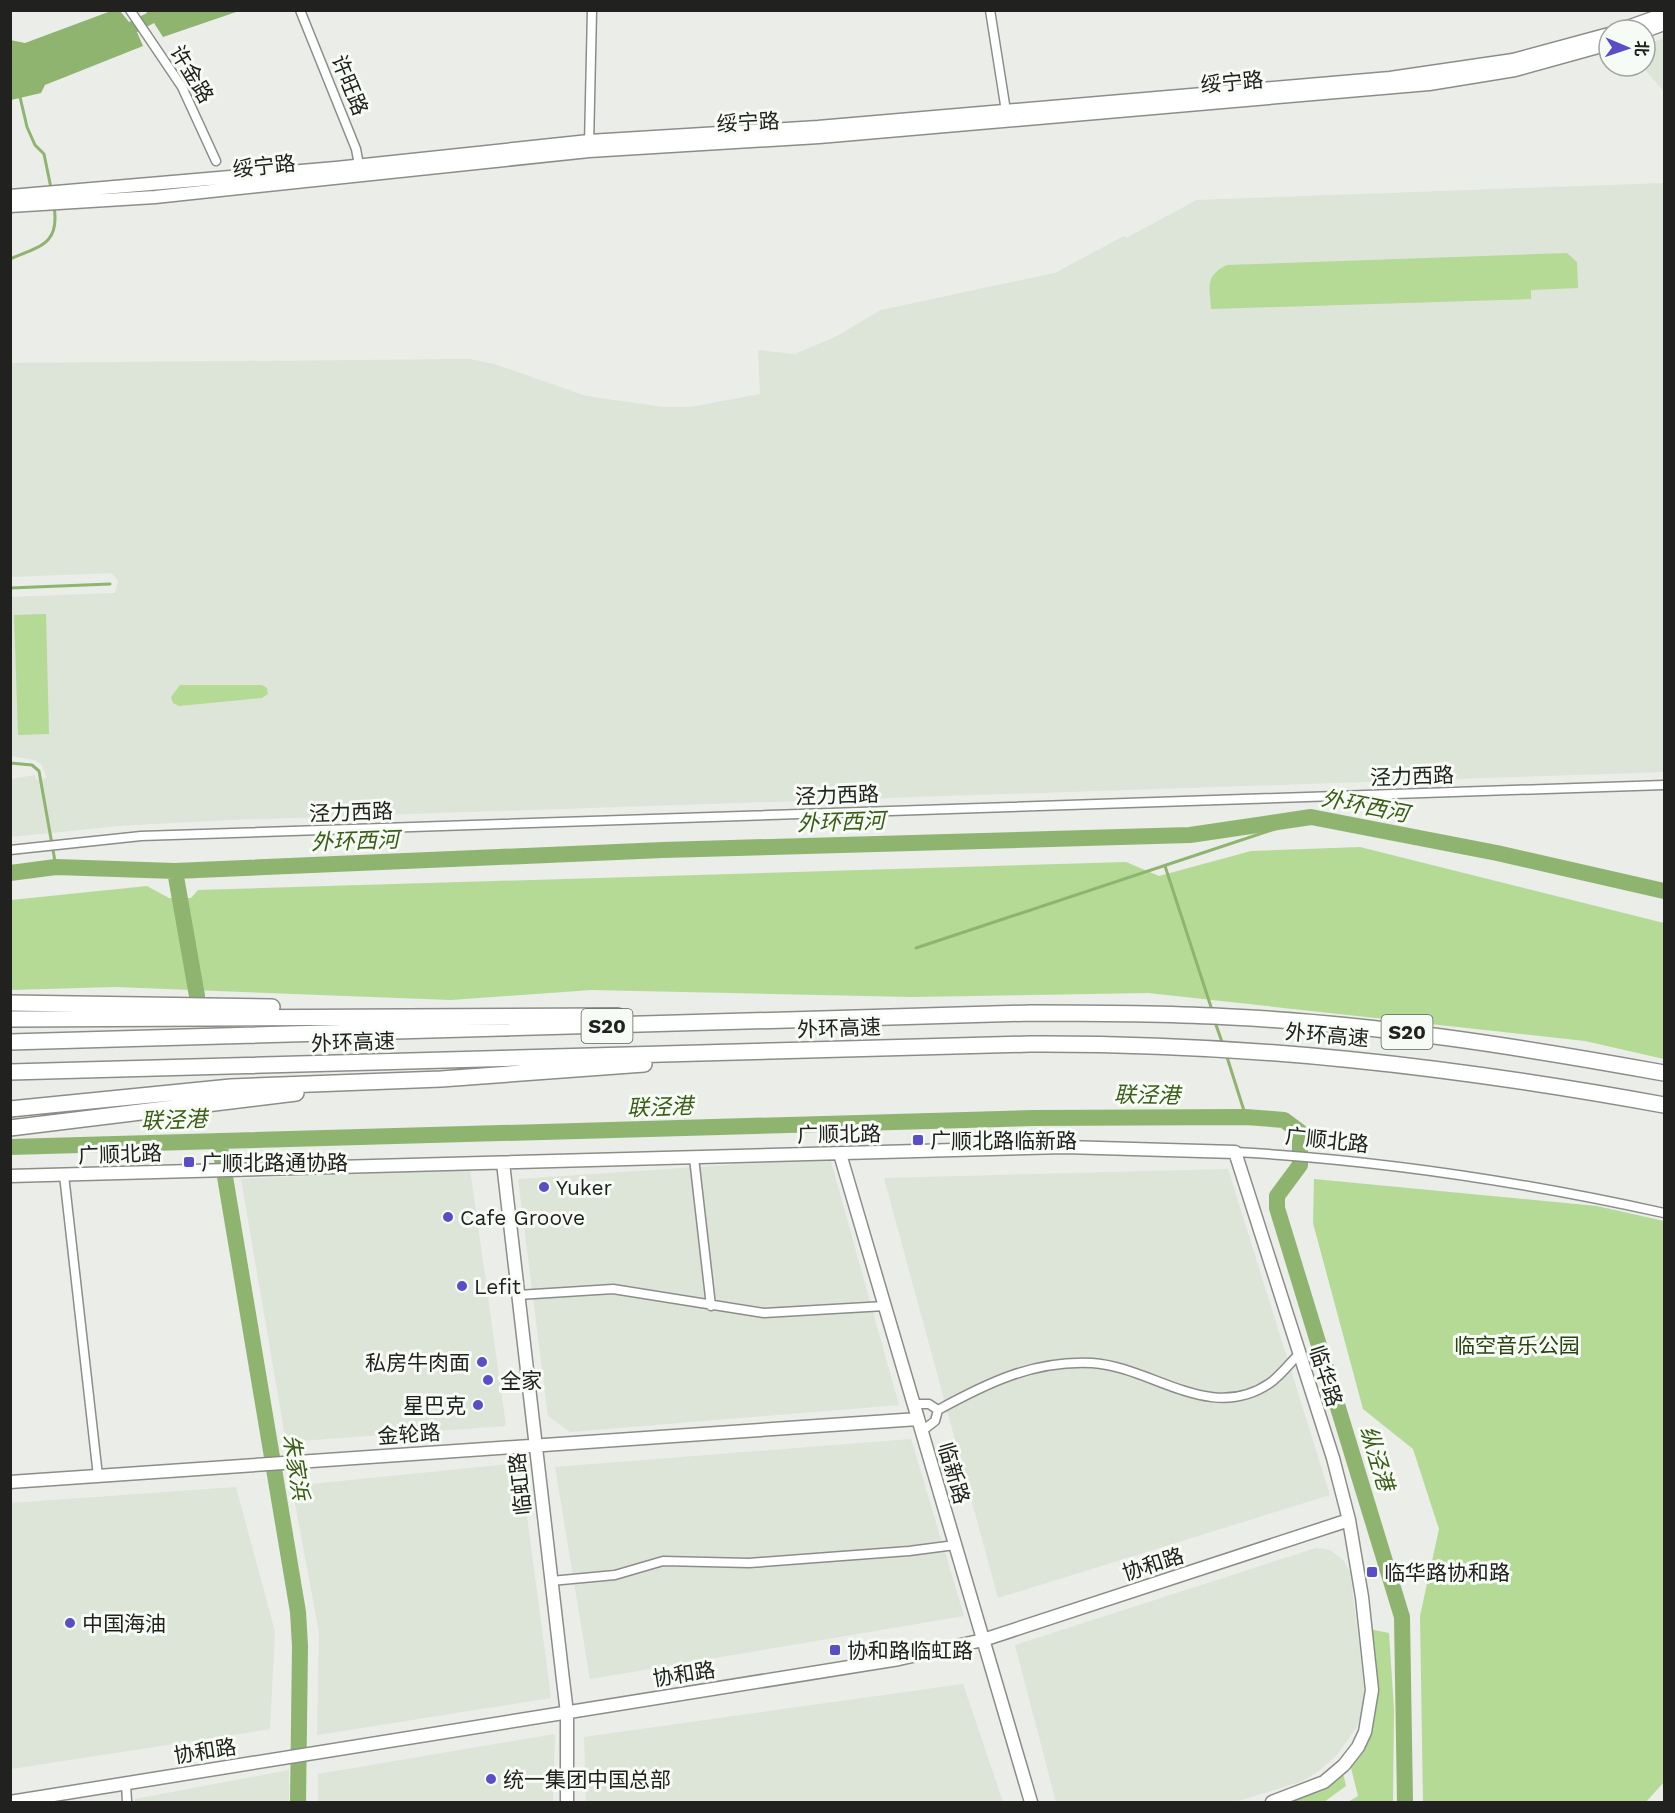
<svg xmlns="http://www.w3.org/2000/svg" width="1675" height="1813" font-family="'Work Sans','Noto Sans SC',sans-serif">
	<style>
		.built { fill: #dde4d8 }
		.green { fill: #b4da96 }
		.water { fill: #8eb470 }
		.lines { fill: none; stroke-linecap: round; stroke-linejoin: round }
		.stream { stroke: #8eb470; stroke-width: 3 }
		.river { stroke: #8eb470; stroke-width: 16 }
		.street-casing { stroke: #8b8e88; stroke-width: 11 }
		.secondary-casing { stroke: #8b8e88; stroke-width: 15 }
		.highway-casing { stroke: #8b8e88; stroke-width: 18 }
		.street { stroke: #fff; stroke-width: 8 }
		.secondary { stroke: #fff; stroke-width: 12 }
		.highway { stroke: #fff; stroke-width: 15 }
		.poi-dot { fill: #594ec6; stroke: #f7fbf5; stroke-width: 2 }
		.labels { text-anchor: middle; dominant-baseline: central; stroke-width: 6; stroke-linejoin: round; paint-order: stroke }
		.shield { fill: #f7fbf5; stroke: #616360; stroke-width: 1.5 }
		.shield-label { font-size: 20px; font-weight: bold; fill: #212220 }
		.street-label { font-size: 21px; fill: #212220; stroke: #f7fbf5 }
		.poi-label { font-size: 21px; fill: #212220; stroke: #f7fbf5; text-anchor: start }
		.park-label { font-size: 21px; fill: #2a4312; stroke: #f7fbf5 }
		.water-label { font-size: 22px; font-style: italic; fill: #3a5c16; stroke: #f7fbf5 }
	</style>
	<rect width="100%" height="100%" fill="#eaede8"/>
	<path class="built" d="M1664,38v54l-22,-26h3v-21z
		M1664,183v589l-1436,48 -110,6 -107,11v-58l24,-4 1,5 11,-2 -6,-14 -7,-4 -23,-4 -1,-159 105,-4 3,-12 -6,-8 -101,4v-214l459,-4 24,5 92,32 77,11h28l69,-13 -2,-44 37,4 40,-17 46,-27 174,-37 69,-37 2,2 71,-38z
		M830,1158l69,247 -329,27 -22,-16 -30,-237z
		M470,1169l36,257 -220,16 -45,-263z
		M1228,1169l102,326 -332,103 -114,-420z
		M911,1439l53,177 -374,63 -35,-212z
		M520,1463l31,235 -234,37 2,-102 -27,-147z
		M236,1487l39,145 -5,97 -259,40v-266z
		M1316,1548l14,2 13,10 7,12 16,129 -10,27 -20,28 -16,14 -17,11 -68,21h-179l-41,-157z
		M963,1684l40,118h-417l-2,-65z
		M555,1734l-2,68h-235v-28z
		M289,1770v32h-154v-3z"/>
	<path class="green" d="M1567,253l10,9 1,26 -47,2v9l-320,10c-1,-22 -7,-33 16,-44z
		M46,614l3,120 -31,1 -4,-120z
		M180,685h82l5,3 1,6 -6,4 -83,8 -6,-3 -2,-6z
		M1360,847l304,76v136l-79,-18 -437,-48 -236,4 -321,-7 -140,10 -336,-13 -104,3v-90l136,-14 22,12h22l7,-8 928,-28 33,14 92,-25z
		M1314,1179l283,27 67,15v561l-18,20h-223l-3,-186 19,-87 -26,-80 -50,-40 -50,-186z
		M1369,1629l20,4 5,76 -1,93h-45l10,-6 -8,-32 17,-23z
		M1343,1773l3,13 -22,16h-36l14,-4z"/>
	<path class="water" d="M111,11h9l9,11 18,-9 -1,-2h93l-76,26 -9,-14 -17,9 6,14 -98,39 -4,8 -30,7 -1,-60 15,3z"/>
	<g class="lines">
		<path class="stream" d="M20,97l7,30 8,18 9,9 7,34
			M10,259c31,-13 50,-15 44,-53
			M10,588l100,-4
			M10,763l22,2 7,6 17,96
			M1165,866l47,144
			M916,948l395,-131
			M1215,1022l8,23
			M1226,1054l20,63"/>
		<path class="river" d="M175,871l22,125
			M10,873l46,-6 119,4 488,-21 527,-15 121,-18 186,36 167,38
			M219,1141l79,471 2,34 -2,156
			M10,1147l1023,-29 213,-1 38,3 16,12v33l-23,31v12l125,409 3,185"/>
		<g class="street-casing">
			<path id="street" d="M130,10l52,77 34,74
				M300,10l56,139 4,21
				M990,10l16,101
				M589,145l3,-135
				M10,850l131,-14 1523,-51
				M1235,1152c144,8 289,30 429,61
				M694,1158l17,148
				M64,1175l34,301
				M518,1295l95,-6 151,24 121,-7
				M914,1404h15l9,6 -3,11 -13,10
				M938,1410c49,-27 96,-50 154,-47 61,4 118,61 178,20 11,-8 20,-20 29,-29
				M551,1581l64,-6 48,-14 86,2 160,-12 46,-6
				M126,1784l1,18"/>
		</g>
		<g class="secondary-casing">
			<path id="secondary" d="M1619,30l45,-16
				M1645,31l19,-7
				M10,196l326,-28 253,-27 229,-14 572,-49 123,-18 96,-26
				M10,206l145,-9 434,-46 230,-14 610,-53 86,-14 94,-26
				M840,1154l191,648
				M503,1163l60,517 4,33v89
				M10,1176l1055,-29 170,5 98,306 16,62 13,77 10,93 -7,42 -7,15 -14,18 -20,17 -52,20
				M10,1482l908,-63
				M10,1802l889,-143 84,-19 366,-120"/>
		</g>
		<g class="highway-casing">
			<path id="highway" d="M10,1003l262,4
				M10,1019l608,-3
				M10,1042l1021,-29c67,0 133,0 200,4 146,7 290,30 433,56
				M10,1072l1020,-28c219,-1 420,22 634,61
				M10,1109l221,-22 210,-8 203,-15
				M10,1128l286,-35"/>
		</g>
		<use href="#street" class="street"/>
		<use href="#secondary" class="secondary"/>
		<use href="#highway" class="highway"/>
	</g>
	<g class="poi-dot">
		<rect x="912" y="1134" width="12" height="12" rx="3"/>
		<rect x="183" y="1156" width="12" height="12" rx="3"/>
		<circle cx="544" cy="1187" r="6"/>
		<circle cx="448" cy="1217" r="6"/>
		<circle cx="462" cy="1286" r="6"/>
		<circle cx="482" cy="1362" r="6"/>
		<circle cx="488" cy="1380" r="6"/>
		<circle cx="478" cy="1405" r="6"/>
		<rect x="1366" y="1566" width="12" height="12" rx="3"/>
		<circle cx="70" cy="1623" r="6"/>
		<rect x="829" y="1644" width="12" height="12" rx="3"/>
		<circle cx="491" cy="1779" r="6"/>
	</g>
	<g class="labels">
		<g class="shield">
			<rect x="581.5" y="1009" width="51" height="34" rx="4.5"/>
			<rect x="1381.5" y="1015" width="51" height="34" rx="4.5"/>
		</g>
		<g class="shield-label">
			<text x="607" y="1026">S20</text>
			<text x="1407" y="1032">S20</text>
		</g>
		<g class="street-label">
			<text transform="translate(192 74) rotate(59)">许金路</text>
			<text transform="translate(1232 82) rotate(-5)">绥宁路</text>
			<text transform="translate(350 85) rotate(68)">许旺路</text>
			<text transform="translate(748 122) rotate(-3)">绥宁路</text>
			<text transform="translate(264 166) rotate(-6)">绥宁路</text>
			<text transform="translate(1412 776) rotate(-2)">泾力西路</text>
			<text transform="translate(837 795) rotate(-2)">泾力西路</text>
			<text transform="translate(351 812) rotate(-2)">泾力西路</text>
			<text transform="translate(839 1028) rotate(-2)">外环高速</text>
			<text transform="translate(1327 1035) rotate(5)">外环高速</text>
			<text transform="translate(353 1042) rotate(-2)">外环高速</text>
			<text transform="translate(839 1134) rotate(-1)">广顺北路</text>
			<text transform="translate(1327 1140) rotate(6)">广顺北路</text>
			<text transform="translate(120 1154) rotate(-2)">广顺北路</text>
			<text transform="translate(1326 1376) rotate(72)">临华路</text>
			<text transform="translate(409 1434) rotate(-4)">金轮路</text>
			<text transform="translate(954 1473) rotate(74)">临新路</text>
			<text transform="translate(520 1484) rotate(-96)">临虹路</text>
			<text transform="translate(1153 1564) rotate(-18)">协和路</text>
			<text transform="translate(684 1674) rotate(-9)">协和路</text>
			<text transform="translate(205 1751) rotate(-9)">协和路</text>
		</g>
		<g class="poi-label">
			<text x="930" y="1140">广顺北路临新路</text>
			<text x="201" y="1162">广顺北路通协路</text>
			<text x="556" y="1187">Yuker</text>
			<text x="460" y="1217">Cafe Groove</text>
			<text x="474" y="1286">Lefit</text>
			<text x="470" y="1362" text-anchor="end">私房牛肉面</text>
			<text x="500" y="1380">全家</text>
			<text x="466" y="1405" text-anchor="end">星巴克</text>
			<text x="1384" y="1572">临华路协和路</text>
			<text x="82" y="1623">中国海油</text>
			<text x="847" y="1650">协和路临虹路</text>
			<text x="503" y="1779">统一集团中国总部</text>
		</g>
		<g class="park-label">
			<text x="1517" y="1345">临空音乐公园</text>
		</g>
		<g class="water-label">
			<text transform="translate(1365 806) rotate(11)">外环西河</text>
			<text transform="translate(841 822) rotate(-2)">外环西河</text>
			<text transform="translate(355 841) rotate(-2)">外环西河</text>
			<text transform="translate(1147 1095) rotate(1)">联泾港</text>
			<text transform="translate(660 1107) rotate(-2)">联泾港</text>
			<text transform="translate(174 1120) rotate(-2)">联泾港</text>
			<text transform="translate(1377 1458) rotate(73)">纵泾港</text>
			<text transform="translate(296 1467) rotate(81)">朱家浜</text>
		</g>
	</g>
	<rect width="1675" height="1813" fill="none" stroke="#212220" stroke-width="24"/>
	<g transform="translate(1627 48) rotate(92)"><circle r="28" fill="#f7fbf5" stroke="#a1a4a0" stroke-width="1.5"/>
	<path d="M0-4.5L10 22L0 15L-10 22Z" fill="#594ec6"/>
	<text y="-9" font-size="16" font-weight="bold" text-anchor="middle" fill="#212220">北</text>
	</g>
</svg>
